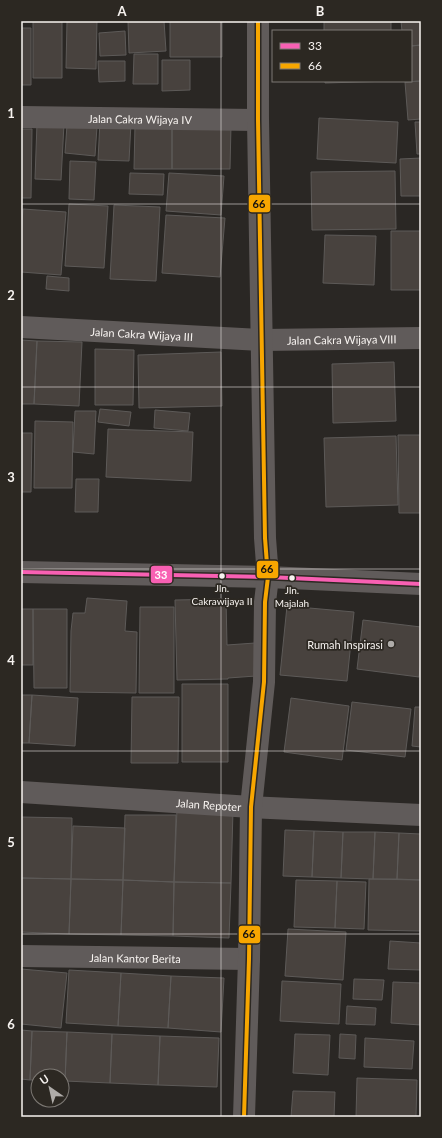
<svg xmlns="http://www.w3.org/2000/svg" width="442" height="1138" font-family="Lato,sans-serif">
	<style>
		.building { fill: #48423e; stroke: #5d5a58 }
		.lines { fill: none; stroke-linecap: round; stroke-linejoin: round }
		.minor { stroke: #605b5a; stroke-width: 22 }
		.bus-1-casing { stroke: #2c2822; stroke-width: 7 }
		.bus-2-casing { stroke: #2c2822; stroke-width: 7 }
		.bus-1 { stroke: #f860b3; stroke-width: 4 }
		.bus-2 { stroke: #f7a600; stroke-width: 4 }
		.grid { fill: none; stroke: #f7f3f0; stroke-width: 1; stroke-opacity: 0.55 }
		.bus-dot { fill: #f7f3f0; stroke: #2c2822; stroke-width: 1.5 }
		.poi-dot { fill: #afaca9; stroke: #2c2822; stroke-width: 1.5 }
		.labels { text-anchor: middle; dominant-baseline: central; stroke-width: 3.5; stroke-linejoin: round; paint-order: stroke }
		.bus-label { font-size: 10px; fill: #f7f3f0; stroke: #2c2822 }
		.street-label { font-size: 11px; fill: #f7f3f0; stroke: #2c2822 }
		.poi-label { font-size: 11px; fill: #f7f3f0; stroke: #2c2822; text-anchor: end }
		.line-badge { stroke: #2c2822; stroke-width: 1.5 }
		.badge-label { font-size: 11px; text-anchor: middle; font-weight: bold; fill: #fff }
		.pale-badge-label { font-size: 11px; text-anchor: middle; font-weight: bold; fill: #111 }
		.neatline { fill: none; stroke: #f7f3f0; stroke-width: 1.5 }
		.grid-label { font-size: 13px; text-anchor: middle; font-weight: bold; fill: #f7f3f0 }
	</style>
	<rect width="100%" height="100%" fill="#2a2724"/>
	<path class="building" d="M33,21h29v57h-29z
		M67,21h30l-1,48 -30,-1z
		M128,21h36l2,30 -37,2z
		M170,21h52v36h-52z
		M324,21h67v10h-67z
		M401,21h20v24l-10,1v-15h-9z
		M21,28h10v57h-10z
		M125,31l1,24 -26,1 -1,-23z
		M421,45v36l-16,1v-1h6v-35z
		M134,54h24v30h-25z
		M162,60h28v30l-28,1z
		M98,61h27v20l-26,1z
		M325,81h67l-67,2z
		M421,81v38l-13,1 -3,-38z
		M319,118l79,4 -2,41 -79,-4z
		M100,121l31,2 -2,38 -31,-1z
		M415,122h6v32h-4z
		M37,123l27,1 -3,56 -26,-1z
		M67,125l30,2 -2,29 -30,-3z
		M135,125h37v44h-38z
		M172,125h59l-1,44h-58z
		M21,129h11l-1,69h-10z
		M421,158v38h-20l-1,-37z
		M70,161l26,1 -2,38 -25,-1z
		M395,171l1,58 -84,1 -1,-58z
		M130,173l34,1 -1,21 -34,-1z
		M169,173l55,3 -3,39 -55,-4z
		M69,204l39,2 -4,62 -39,-2z
		M114,205l46,2 -4,74 -46,-2z
		M23,209l43,3 -5,63 -40,-3v-36z
		M166,215l59,3 -5,59 -58,-4z
		M391,231h30v59h-30z
		M325,235l51,1 -2,49 -51,-2z
		M47,276l22,2v13l-23,-2z
		M21,340l16,1 -3,63h-13z
		M37,341l45,1 -3,64 -45,-2z
		M95,349l39,1 -1,55h-38z
		M221,352l1,54 -83,2 -1,-53z
		M394,362l2,59 -63,2 -1,-59z
		M100,409l31,3 -2,14 -31,-4z
		M155,410l35,3 -2,18 -34,-3z
		M75,411h21l-2,43 -21,-2z
		M35,421l38,1 -1,66h-38z
		M108,429l85,3 -2,49 -85,-4z
		M21,433h11l-1,59h-10z
		M398,435h23v78h-22z
		M396,436l2,69 -72,2 -2,-69z
		M76,479h23l-1,33h-23z
		M87,598l40,3 -2,30 12,1 -1,61 -66,-1 1,-61 2,-18h12z
		M226,599l1,46 28,-2 1,33 -28,2v1l-51,1 -2,-80z
		M287,606l67,6 -7,69 -67,-6z
		M140,607h34v86h-35z
		M21,609h12v56h-12z
		M33,609h34v79h-33z
		M363,620l58,7v34l-2,16 -62,-8z
		M182,684h46v78h-46z
		M21,695h11l-3,48h-8z
		M32,695l46,3 -3,48 -46,-3z
		M132,697h47l-1,66h-47z
		M291,698l58,8 -7,54 -58,-8z
		M352,702l59,7 -6,48 -59,-7z
		M415,707h6v40l-9,-1z
		M177,809l56,1 -2,73 -57,-1z
		M125,815h51l-2,67 -51,-2z
		M21,817l51,1 -1,61 -50,-1z
		M73,826l52,2 -2,52 -52,-1z
		M285,830l29,1 -2,46 -29,-1z
		M314,831l29,1 -2,46 -29,-1z
		M343,832h32l-2,47 -32,-1z
		M375,832l24,1 -2,46h-24z
		M399,833l22,1v46l-24,-1z
		M21,878l50,1 -2,55 -48,-2z
		M71,879l52,1 -2,55 -52,-1z
		M369,879l52,1v51l-53,-1z
		M123,880l51,2 -1,54 -52,-1z
		M296,880l41,1 -2,47 -41,-1z
		M337,881l29,1 -2,47 -29,-1z
		M174,882l57,1 -2,55 -56,-2z
		M288,929l58,3 -3,48 -58,-4z
		M390,941l31,2v27l-33,-1z
		M21,969l46,4 -6,55 -40,-4z
		M69,970l52,3 -3,53 -52,-3z
		M121,973l50,3 -3,52 -50,-2z
		M171,976l53,2 -3,54 -53,-4z
		M354,979l30,1 -2,20 -29,-1z
		M282,981l59,3 -2,40 -59,-3z
		M393,982l28,1v42l-30,-2z
		M347,1006l29,2 -1,17 -29,-1z
		M21,1030l11,1 -2,49 -9,-1z
		M32,1031l35,1 -2,49h-3v-5h-24v4h-8z
		M67,1032l45,2 -2,49 -45,-2z
		M112,1034l48,2 -2,49 -48,-2z
		M295,1034l35,1 -2,40 -35,-2z
		M340,1034l16,1 -1,24 -16,-1z
		M160,1036l59,2 -2,49 -59,-2z
		M365,1038l49,3 -2,28 -48,-2z
		M357,1078l60,2 -1,37h-60z
		M293,1091l42,1 -1,25h-43z"/>
	<g class="lines">
		<g class="minor">
			<path id="s1" d="M21,117l237,3"/>
			<path id="s2" d="M21,327l241,13 159,-2"/>
			<path d="M21,572l247,5 153,7"/>
			<path id="s3" d="M21,792l230,15 170,8"/>
			<path id="s4" d="M21,956l228,3"/>
			<path d="M244,1117l5,-158 2,-152 13,-125 1,-80 3,-25 -3,-39 -7,-418v-99"/>
		</g>
		<g class="bus-1-casing">
			<path id="bus-1" d="M21,572l247,5 153,7"/>
		</g>
		<g class="bus-2-casing">
			<path id="bus-2" d="M244,1117l5,-158 2,-152 13,-125 1,-80 3,-25 -3,-39 -7,-418v-99"/>
		</g>
		<use href="#bus-1" class="bus-1"/>
		<use href="#bus-2" class="bus-2"/>
	</g>
	<path class="grid" d="M221,21v1096M21,204h400M21,387h400M21,569h400M21,751h400M21,934h400"/>
	<g class="bus-dot">
		<circle cx="222" cy="576" r="3.5"/>
		<circle cx="292" cy="578" r="3.5"/>
	</g>
	<circle class="poi-dot" cx="391" cy="644" r="4"/>
	<g class="labels">
		<g class="bus-label">
			<text x="222" y="588">Jln.<tspan x="222" dy="13">Cakrawijaya II</tspan></text>
			<text x="292" y="590">Jln.<tspan x="292" dy="13">Majalah</tspan></text>
		</g>
		<g class="street-label">
			<text stroke="none"><textPath href="#s1" startOffset="119">Jalan Cakra Wijaya IV</textPath></text>
			<text stroke="none"><textPath href="#s2" startOffset="121">Jalan Cakra Wijaya III</textPath></text>
			<text stroke="none"><textPath href="#s2" startOffset="321">Jalan Cakra Wijaya VIII</textPath></text>
			<text stroke="none"><textPath href="#s3" startOffset="188">Jalan Repoter</textPath></text>
			<text stroke="none"><textPath href="#s4" startOffset="114">Jalan Kantor Berita</textPath></text>
		</g>
		<g class="poi-label">
			<text x="383" y="644">Rumah Inspirasi</text>
		</g>
	</g>
	<g class="line-badge">
		<rect x="248" y="194" width="23" height="19" rx="4" fill="#f7a600"/>
		<rect x="256" y="560" width="23" height="19" rx="4" fill="#f7a600"/>
		<rect x="150" y="565" width="23" height="19" rx="4" fill="#f860b3"/>
		<rect x="238" y="925" width="23" height="19" rx="4" fill="#f7a600"/>
	</g>
	<g class="badge-label">
		<text x="161" y="579">33</text>
	</g>
	<g class="pale-badge-label">
		<text x="259" y="208">66</text>
		<text x="267" y="573">66</text>
		<text x="249" y="938">66</text>
	</g>
	<rect width="442" height="1138" fill="none" stroke="#2c2822" stroke-width="44"/>
	<rect x="272" y="30" width="140" height="52" fill="#2c2822" stroke="#7d7974"/>
	<rect x="280" y="43" width="20" height="6" fill="#f860b3" stroke="#7d7974"/>
	<text x="308" y="50" font-size="12" fill="#f7f3f0">33</text>
	<rect x="280" y="63" width="20" height="6" fill="#f7a600" stroke="#7d7974"/>
	<text x="308" y="70" font-size="12" fill="#f7f3f0">66</text>
	<g transform="translate(50 1088) rotate(326)"><circle r="19" fill="#2c2822" stroke="#7d7974"/>
	<path d="M0-3L7 15L0 10L-7 15Z" fill="#afaca9"/>
	<text y="-6" font-size="11" font-weight="bold" text-anchor="middle" fill="#f7f3f0">U</text>
	</g>
	<rect x="22" y="22" width="398" height="1094" class="neatline"/>
	<g class="grid-label">
		<text x="122" y="16">A</text>
		<text x="320" y="16">B</text>
		<text x="11" y="118">1</text>
		<text x="11" y="300">2</text>
		<text x="11" y="482">3</text>
		<text x="11" y="665">4</text>
		<text x="11" y="847">5</text>
		<text x="11" y="1029">6</text>
	</g>
</svg>
